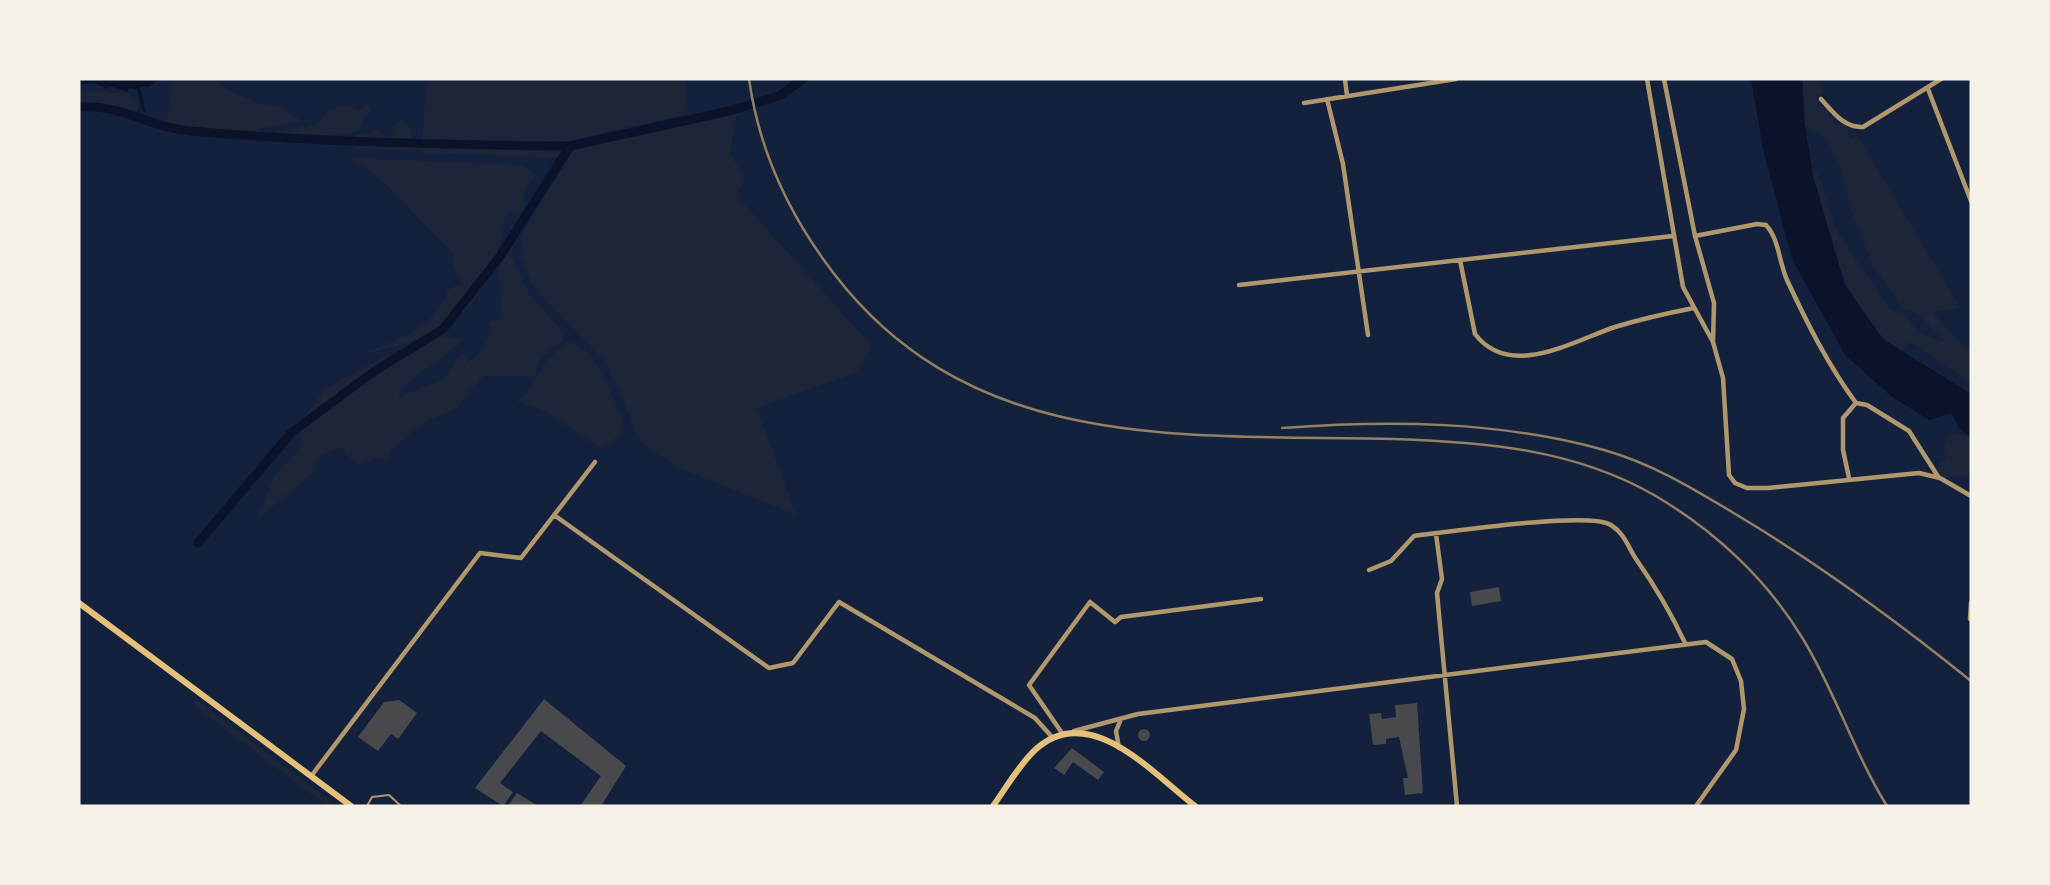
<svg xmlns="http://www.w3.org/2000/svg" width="2050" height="885" font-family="'Fira Sans Condensed',sans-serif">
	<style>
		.green { fill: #1d2539 }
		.water { fill: #0b132b }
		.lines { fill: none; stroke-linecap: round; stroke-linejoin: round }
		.canal { stroke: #0b132b; stroke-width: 9 }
		.building { fill: #48494c }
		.service { stroke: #b1986c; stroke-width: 2 }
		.minor { stroke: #b1986c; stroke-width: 4.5 }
		.secondary { stroke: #e5c07b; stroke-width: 6 }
		.rail { stroke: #918062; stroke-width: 2.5 }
	</style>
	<rect width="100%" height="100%" fill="#14213d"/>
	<path class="green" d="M175,79h39l13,10 30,14 23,4 22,14 -45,8 8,5 43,-7 11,-5 9,-12 20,-5 12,6 7,-8 6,7 -9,6 -4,15 -81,13 -54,-8 -52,-2 -34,-13 27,-1z
		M428,79h257l3,35 -125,28 -31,2 -110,-5z
		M1802,79h16l6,13 -8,6 3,8 8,2 8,18 11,-3 4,17 7,-5 104,173 -29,4 23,26 16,12v32l-61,-40 -10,9c-57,-39 -70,-113 -87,-175l4,-5 19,59 54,79 13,4 15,19 26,10 -25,-28 -15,-4 -31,-44 -23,-57 -10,-43 -17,-31 -18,-10z
		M79,91l49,2 11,9 -2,14 -58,-7z
		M737,113l-7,41 15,23 -8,19 134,149 -13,27 -101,36 39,107 -115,-46 -40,-27 -34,-79 -74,-76 -13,-32 3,-23 51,-83z
		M402,120l9,9 2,14 3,3 145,3v9l-135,-5 -8,-4 -4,2 -57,-2 -6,-3 7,-12 11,1 6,-6 18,12 -1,-15z
		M351,158l172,7 12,10 -11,17 -1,19 -16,1c-17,94 -52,125 -145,142 41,-17 68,-22 87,-65l14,-6 -10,-15v-14l-69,-72z
		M511,226l4,1 -3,27 17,40 31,34 4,11 -25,20 -4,17h-52l-28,33 -32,14 -29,24 -8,13 -11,-1 -14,6 -11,-7 -8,-11 -22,8 -7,18 -56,46 17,-43 29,-30 -5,-21 27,-36 55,-30 55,-23 31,3 -66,49 -1,9 45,-18 14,-23 7,-2 3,9c15,-12 21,-21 21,-40l11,-5 2,-32 -5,-12z
		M565,342c33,2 51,61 60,87l-22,21 -60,-40 -26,-9 14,-13 10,-19z
		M1955,433l16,5v34l-3,4 -24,1 -5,-5v-9l8,-4 -4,-10 6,-14z
		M196,699l141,107h-10l-135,-102z"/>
	<path class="water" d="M79,79h80l-10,8h-9l6,27 -4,-5 -5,-20 -8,-1 -2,4 -15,-6 -6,3 -11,-6 -16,2z
		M1751,79h51l3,46 8,51 32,109 38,54 88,55v44l-12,-10 -8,-15 -22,7 -38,-24 -46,-41 -53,-96 -29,-110z"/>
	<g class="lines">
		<path class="canal" d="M79,107c46,-3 70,21 112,24 121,11 241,13 362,15h17l159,-35 50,-15 24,-17
			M198,543l93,-110 82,-61 70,-43 58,-74 69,-109"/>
	</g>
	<path class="building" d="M1499,587l2,14 -29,5 -2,-14z
		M544,699l82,67 -25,40h-21l21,-30 -60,-45 -41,52 13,9 -10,14 -28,-18z
		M399,700l18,13 -19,26 -7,-5 -13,17 -20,-14 26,-35z
		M1417,703l6,90 -18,2 -2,-17h5l-9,-41 -13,2v5l-13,1 -4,-31 12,-1 1,6 14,-2 -1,-12z
		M1138 735a6 6 0 1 1 12 0a6 6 0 1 1-12 0Z
		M1072,748l32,24 -6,8 -25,-18 -9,13 -10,-7z
		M517,793l21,13h-30z"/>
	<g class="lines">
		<path class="service" d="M367,806l5,-9 17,-2 12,11"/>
		<path class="minor" d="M1345,79l2,17
			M1647,79l36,208 30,55 10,36 6,97 6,8 12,5h21l151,-15 21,5 31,18
			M1664,79l31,157 19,67 -1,39
			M1928,89l43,112
			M1327,99l16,65 25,171
			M1821,99c12,13 23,29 42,28l78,-48
			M1304,103l152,-24
			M1695,236l62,-12 9,1c13,14 13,37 21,55 20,43 41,85 69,123l-13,15v32l6,28
			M1460,260l15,74c35,46 98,7 140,-7 26,-8 53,-14 79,-19
			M1239,285l434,-49
			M1856,403l11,2 42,26 30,47
			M554,515l215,153 24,-5 46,-61 196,116 17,19
			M1436,534l6,45 -5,14 20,213
			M1369,570l22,-9 23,-25c33,-4 175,-25 197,-11 14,9 17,22 25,34 19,27 35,54 49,84
			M1970,619l1,-16
			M1074,731l64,-17 568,-72 26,17 9,22 3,28 -8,41 -40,56
			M1062,733l-33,-48 61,-83 25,20 6,-5 140,-18
			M1119,748l-3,-17 5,-12
			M312,775l168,-222 41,5 74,-96"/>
		<path class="secondary" d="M79,603l272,203
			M993,806c13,-18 26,-41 42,-56 54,-50 117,23 160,56"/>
		<path class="rail" d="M749,79c10,72 42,139 86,196 140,181 355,159 559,164 90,3 180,10 260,56 60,35 113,84 149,144 33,54 51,114 84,167
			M1282,428c107,-8 218,-7 322,22 50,14 93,41 138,68 81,49 156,104 229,163"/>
	</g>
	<rect width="2050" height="885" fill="none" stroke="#f6f1e7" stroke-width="161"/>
</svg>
